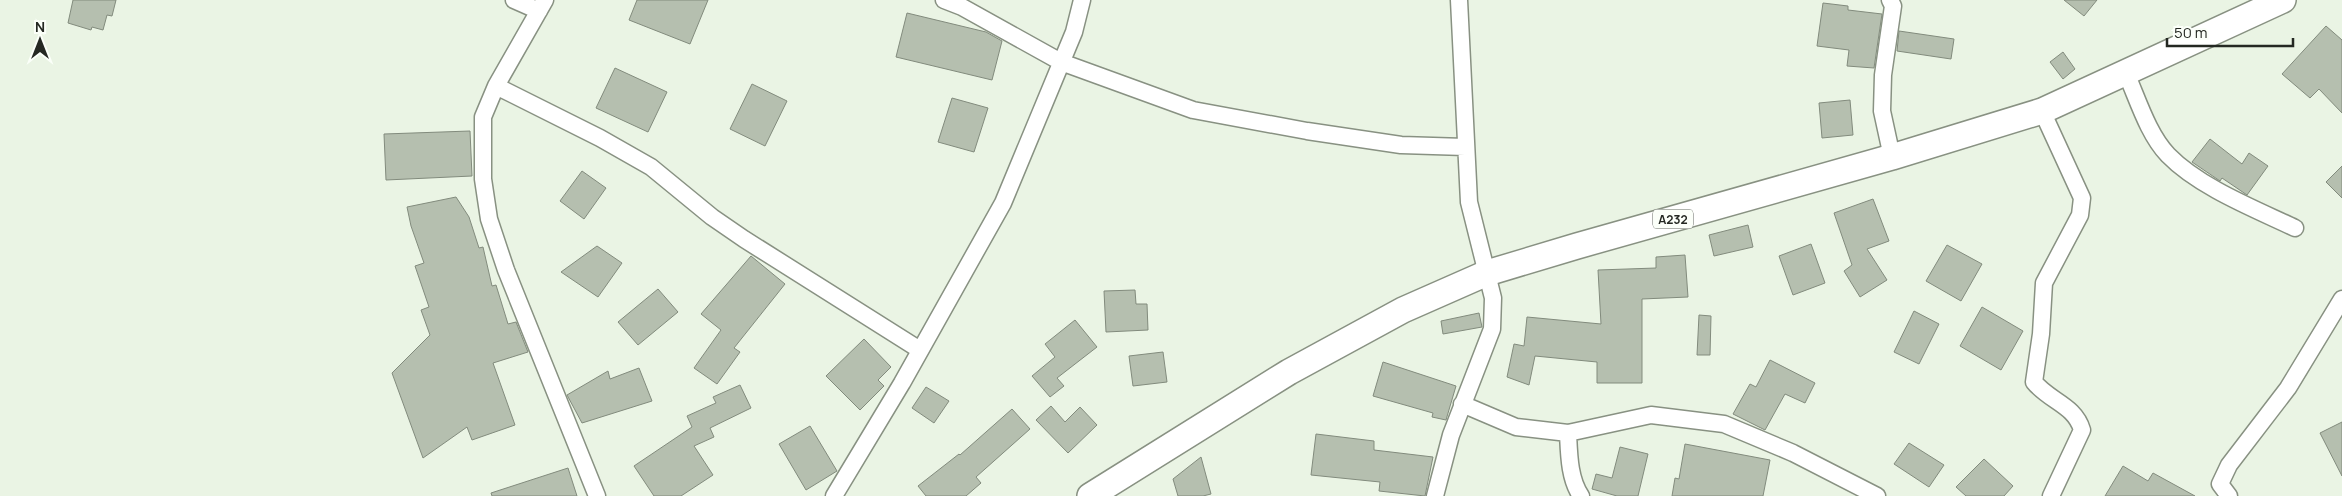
<svg xmlns="http://www.w3.org/2000/svg" width="2342" height="496" font-family="Manrope,sans-serif">
	<style>
		.building { fill: #b5bfaf; stroke: #828b7d }
		.lines { fill: none; stroke-linecap: round; stroke-linejoin: round }
		.minor-casing { stroke: #889182; stroke-width: 19 }
		.primary-casing { stroke: #889182; stroke-width: 28 }
		.minor { stroke: #fff; stroke-width: 16 }
		.primary { stroke: #fff; stroke-width: 25 }
		.labels { text-anchor: middle; dominant-baseline: central; stroke-width: 4; stroke-linejoin: round; paint-order: stroke }
		.shield { fill: #fbfff9; stroke: #646862; stroke-width: 1 }
		.shield-label { font-size: 12px; font-weight: bold; fill: #242822 }
	</style>
	<rect width="100%" height="100%" fill="#eaf4e4"/>
	<path class="building" d="M73,0h43l-4,16 -5,-1 -4,15 -11,-3 -1,3 -23,-7z
		M637,0h71l-18,44 -61,-24z
		M2064,0h33l-13,16z
		M1823,3l25,3v4l34,4 -8,54 -27,-2 2,-16 -32,-4z
		M907,13l79,19 16,9 -10,39 -96,-23z
		M2326,26l16,14v73l-23,-24 -9,9 -28,-24z
		M1899,31l55,8 -3,20 -54,-8z
		M2063,52l12,17 -12,10 -13,-17z
		M615,68l52,24 -19,40 -52,-24z
		M752,84l35,17 -22,45 -35,-17z
		M952,98l36,10 -14,44 -36,-10z
		M1850,100l3,35 -31,3 -3,-35z
		M470,131l2,45 -86,4 -2,-46z
		M2210,139l32,25 7,-11 19,13 -21,29 -25,-17 -2,3 -28,-19z
		M2342,166v32l-16,-16z
		M582,171l24,17 -22,31 -24,-18z
		M456,197l13,20 10,31 4,-1 9,39 4,-1 12,39 8,-2 12,30 -35,11 22,62 -43,15 -5,-13 -44,31 -31,-85 38,-38 -9,-25 8,-3 -14,-41 9,-3 -13,-37 -4,-19z
		M1873,199l16,42 -22,8 20,31 -27,17 -16,-26 8,-6 -18,-52z
		M1748,225l5,22 -39,9 -5,-21z
		M1811,244l14,39 -32,12 -14,-39z
		M1947,245l35,19 -21,37 -35,-20z
		M597,246l25,17 -24,34 -37,-25z
		M1685,255l3,42 -46,2v84h-45v-21l-62,-6 -6,29 -22,-8 7,-33 10,2 3,-29 74,7 -3,-54 58,-2v-11z
		M751,256l34,28 -51,64 6,4 -23,32 -23,-16 27,-38 -20,-16z
		M658,289l20,23 -40,33 -20,-23z
		M1135,290l1,14h11l1,26 -42,2 -2,-41z
		M1982,307l41,24 -22,39 -41,-24z
		M1914,311l25,13 -20,40 -25,-12z
		M1479,313l3,14 -39,7 -2,-13z
		M1699,315l12,1 -1,39h-13z
		M1075,320l22,27 -40,31 7,8 -14,11 -18,-21 23,-19 -10,-13z
		M864,339l27,28 -13,13 6,6 -24,24 -34,-34z
		M1163,352l4,30 -34,4 -4,-30z
		M1770,360l45,23 -10,20 -20,-9 -20,36 -32,-16 17,-30 6,3z
		M1383,362l73,24 -10,34 -14,-3 1,-4 -60,-17z
		M639,368l13,33 -70,22 -15,-28 41,-24 2,8z
		M740,385l11,23 -41,20 4,9 -20,9 19,29 -32,21h-27l-20,-30 58,-39 -5,-11 29,-13 -3,-6z
		M926,387l23,14 -15,22 -22,-15z
		M1051,406l14,16 15,-15 17,18 -29,28 -32,-33z
		M1012,409l18,20 -54,48 5,6 -15,13h-40l-8,-10 41,-32 1,1z
		M2342,422v54l-22,-43z
		M810,426l27,45 -31,19 -27,-46z
		M1316,434l58,7v9l59,7 -8,39 -46,-5 1,-9 -69,-7z
		M1909,443l35,22 -15,22 -35,-23z
		M1685,444l85,16 -7,36h-91l3,-18 4,1z
		M1620,447l28,7 -10,42h-21l-25,-7 4,-15 16,4z
		M1201,457l10,37 -8,2h-25l-5,-17z
		M1984,459l29,27 -9,10h-38l-10,-9z
		M2123,466l25,15 5,-8 42,23h-90z
		M568,468l9,28h-85l-1,-3z"/>
	<g class="lines">
		<g class="minor-casing">
			<path id="minor" d="M514,0l25,11
				M545,0l-49,86 -13,31v62l6,40 17,51 91,226
				M944,0l18,7 99,55 132,48 114,21 94,14 64,2
				M1890,0l3,6 -10,69 -1,36 10,46
				M2126,73c12,27 22,61 42,82 31,32 87,54 127,73
				M496,86l104,52 51,29 61,50 32,22 176,111
				M2042,111l40,87 -2,17 -36,68 -3,51 -7,48c15,19 41,23 48,48l-31,66
				M1462,404l54,23 52,6 83,-18 73,9 69,29 84,43
				M1568,433c1,20 1,46 13,63
				M834,496l68,-113 101,-180 71,-171 8,-32
				M1435,496l16,-61 41,-106 1,-31 -24,-96 -10,-202
				M2229,496l-9,-12 9,-19 59,-77 54,-89"/>
		</g>
		<g class="primary-casing">
			<path id="primary" d="M1090,496l199,-124 114,-62 84,-37 90,-27 315,-89 150,-46 241,-111"/>
		</g>
		<use href="#minor" class="minor"/>
		<use href="#primary" class="primary"/>
	</g>
	<g class="labels">
		<rect class="shield" x="1653" y="209.5" width="40" height="19" rx="4"/>
		<g class="shield-label">
			<text x="1673" y="219">A232</text>
		</g>
	</g>
	<g transform="translate(40 40)" stroke="#fbfff9" stroke-width="4" paint-order="stroke">
	<path d="M0-4L9 19L0 12L-9 19Z" fill="#242822"/>
	<text y="-8" font-size="14" font-weight="bold" text-anchor="middle" fill="#242822">N</text>
	</g>
	<path d="M2167 38v8h126v-8" fill="none" stroke="#242822" stroke-width="2.5"/>
	<text x="2174" y="38" font-size="15" fill="#242822" stroke="#fbfff9" stroke-width="4" paint-order="stroke">50 m</text>
</svg>
